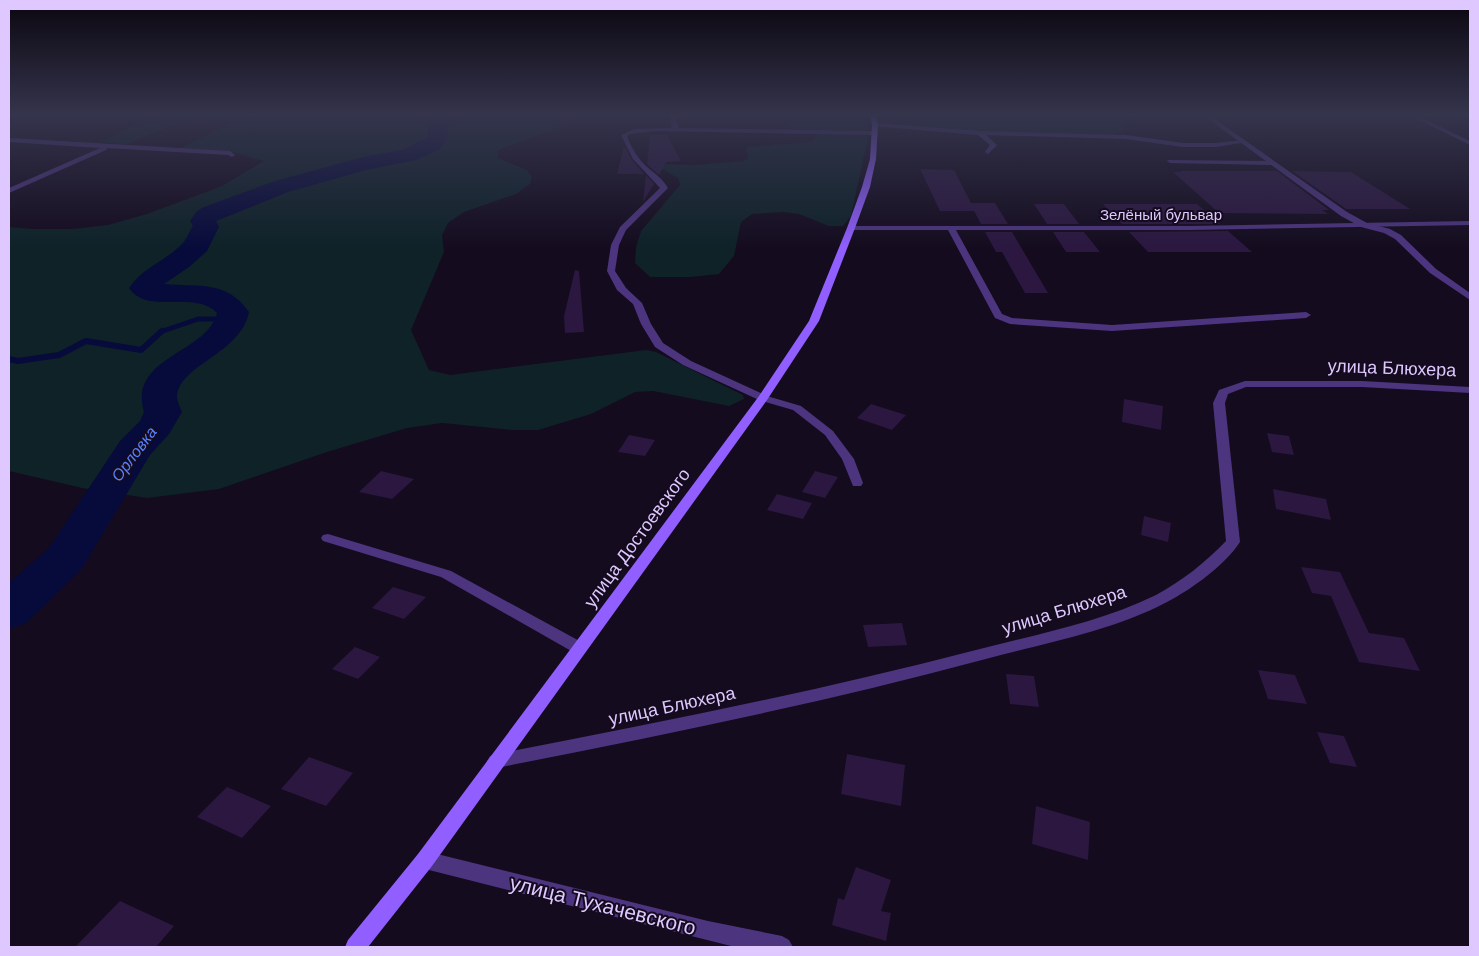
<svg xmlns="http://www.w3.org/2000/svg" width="1479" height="956" font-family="Helvetica,sans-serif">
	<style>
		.green { fill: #0e2228 }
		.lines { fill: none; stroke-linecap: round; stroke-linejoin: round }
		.stream-far1 { stroke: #070b3b; stroke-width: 5 }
		.stream { stroke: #070b3b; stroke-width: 6 }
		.river { fill: #070b3b; fill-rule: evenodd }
		.building { fill: #2b1740 }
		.service { fill: #4c347f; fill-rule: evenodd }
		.minor { fill: #4c347f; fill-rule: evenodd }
		.secondary { fill: #915fff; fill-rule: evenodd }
		.labels { text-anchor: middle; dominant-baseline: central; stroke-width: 4; stroke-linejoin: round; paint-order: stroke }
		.far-street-label { font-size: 15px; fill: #dec8ff; stroke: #140b1e }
		.far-water-label { font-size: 16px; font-style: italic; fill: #5681ff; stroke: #140b1e }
		.street-label { font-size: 18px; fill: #dec8ff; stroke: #140b1e }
		.near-street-label { font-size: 21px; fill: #dec8ff; stroke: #140b1e }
	</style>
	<rect width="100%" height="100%" fill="#140b1e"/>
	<path class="green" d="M160,115h96l38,3 15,-3 250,1 5,8 -4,3 -62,23v8l29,12 5,7 -2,7 -14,10 -52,18 -16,11 -6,12 2,17 -33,78 18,40 21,5 196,-25 10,2 87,43 1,4 -15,7 -76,-15 -18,1 -44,22 -53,16h-25l-71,-7 -35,5 -80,24 -108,37 -72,9 -65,-10 -73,-17v-244l23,2h41l35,-4 39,-11 75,-28 42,-25 -32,-9 -51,-4 49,-25 -44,-3 -60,24 -25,-2c20,-9 39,-20 59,-27z
		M783,115h83l3,12 -2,3 -8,1 -67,-2 -7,-2z
		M891,115h248l-14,8 -3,9 -10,2 -130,-2 -87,-7z
		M821,134l43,1 4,3 -17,78 -8,10h-14l-30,-12 -16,-2 -31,2 -11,8 -7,34 -15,18 -28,3h-41l-15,-14 1,-16 5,-16 39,-46 -1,-6 -22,-13 3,-2 33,1 51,-4 4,-3 -2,-11 66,-5 5,-7z"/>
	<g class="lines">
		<path class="stream-far1" d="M160,332l38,-13h33"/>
		<path class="stream" d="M9,359l9,2 41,-6 27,-14 55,9 21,-19"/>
		<path class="river" d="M431,115h21l2,2 -7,10 1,10 -8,12 -24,11 -50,10 -78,22 -72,29 3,6 -12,24 -18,16 -25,17c34,3 63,-4 85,28 -8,42 -71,53 -72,85 0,5 3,10 5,15l-13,22 -19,21 -69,115 -55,53 -17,6v-46l40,-35 71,-107 20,-20 4,-9c-16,-56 63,-58 73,-99 -22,-24 -69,3 -88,-25 15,-22 36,-26 54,-45 4,-4 6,-12 10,-17l-3,-5 7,-10 7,-4 68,-25 91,-25 39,-7 22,-11 4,-3 -1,-10 6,-8z"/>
	</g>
	<path class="building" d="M650,135h17l14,26 -15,1 -7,13 -12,-11z
		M624,146l8,14 12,14h-27z
		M920,169l34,1 17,33h24l13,21h-27l-7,-13h-34z
		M1180,171h97l52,39h-7l6,4 -109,-1 -46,-41h9z
		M1292,171l59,1 59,37h-64z
		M646,175l8,9 -11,18z
		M1034,204h30l15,20h-32z
		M1103,204h94l23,20h-98z
		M1228,231l24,21h-104l-19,-20z
		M985,232h27l36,61h-23l-23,-41h-6z
		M1053,232h31l16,20h-34z
		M575,270l4,1 5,61 -19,1 -1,-17z
		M1124,399l39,7 -2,24 -39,-8z
		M871,404l35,11 -14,15 -35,-12z
		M1267,433l22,3 5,19 -22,-3z
		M629,435l26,5 -10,16 -27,-4z
		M381,471l33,8 -22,20 -33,-7z
		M815,471l23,6 -13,21 -23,-6z
		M1273,489l53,10 5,21 -55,-11z
		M777,494l35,9 -9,16 -36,-9z
		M1144,516l27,7 -3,19 -27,-7z
		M1301,567l39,5 29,61 35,5 16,33 -61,-9 -28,-66 -19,-3z
		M393,587l33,10 -22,22 -32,-11z
		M902,623l5,22 -39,2 -5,-22z
		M355,647l25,10 -22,22 -26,-10z
		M1258,670l37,5 12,29 -39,-5z
		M1006,674l28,2 5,31 -29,-3z
		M1317,732l27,4 13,31 -27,-4z
		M847,754l58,11 -4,41 -60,-12z
		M309,757l44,16 -27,33 -45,-17z
		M227,787l44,19 -29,32 -45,-21z
		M1036,806l54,16 -2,38 -56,-16z
		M856,867l35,13 -10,31 10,2 -5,28 -54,-16 6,-27 6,2z
		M120,901l54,25 -18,21h-81z"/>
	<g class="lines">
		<path class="service" d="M669,115h6l4,13 194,3 3,2 -3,2 -217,-4 -26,3 -3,2c4,11 11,23 20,31 8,7 15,11 21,21l-42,42 -7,15 -4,26 11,17 16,15 9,21 12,19 28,18 76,35 34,10 32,25 21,28 9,24 -2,3h-8l-11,-27 -17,-24 -32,-25 -34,-10 -76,-35 -28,-18 -14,-23 -8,-20 -16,-14 -10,-19 4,-26 9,-18 40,-39 -27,-29 -12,-24 13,-6 38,-1z
			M1409,115h7l54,26v4z
			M875,123l105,8 146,4 57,8h33l28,-3 3,2 -31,5h-33l-57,-8 -140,-4 11,10 -9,9 -3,-2 5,-7 -12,-10 -105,-9z
			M9,138l221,13 5,4 -3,2 -4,-2 -121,-7 -1,2 -97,43v-5l91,-40 -91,-6z
			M1168,160l104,1 3,2 -3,2 -102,-2 -3,-2z
			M1470,221v4l-280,5h-234l46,84 10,4 100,7 194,-13 5,3 -5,3 -194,13 -102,-7 -15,-6 -47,-88h-97l-4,-2 4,-2h339z
			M1245,381h117l108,6v6l-108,-6h-116l-18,7 -3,9 15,139c-15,23 -48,47 -73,60 -57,30 -123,41 -185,58 -160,43 -323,76 -486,108l-6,-2 -3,-5 3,-5 6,-2c159,-31 319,-62 476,-103 61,-16 127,-28 184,-56 26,-14 50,-33 70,-54l-13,-138 6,-13z
			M328,534l123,37 134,73 2,4 -2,4 -6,2 -6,-2 -132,-75 -118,-36 -2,-3 2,-3z"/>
		<path class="minor" d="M1203,115h6l138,97 20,11 23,6 11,6 35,34 34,24v7l-40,-27 -35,-34 -11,-6 -23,-6 -20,-11z
			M425,851l283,70 74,15 7,4 4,7h-58l-310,-78 -7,-3 -3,-6 3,-6z"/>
		<path class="secondary" d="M870,115h6l2,10 -2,34 -6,28 -15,41 -36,93 -52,79 -335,466 -64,81h-23l3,-7 70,-86 341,-458 50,-75 38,-93 15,-41 8,-28 2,-34z"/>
	</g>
	<linearGradient id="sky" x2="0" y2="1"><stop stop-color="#0b0610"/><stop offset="0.46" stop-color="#34344c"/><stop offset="1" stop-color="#34344c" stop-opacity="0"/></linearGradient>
	<rect width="1479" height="249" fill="url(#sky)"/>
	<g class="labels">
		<g class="far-street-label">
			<text x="1161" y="214">Зелёный бульвар</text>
		</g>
		<g class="far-water-label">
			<text transform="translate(134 454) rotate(-53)">Орловка</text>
		</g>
		<g class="street-label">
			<text transform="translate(1392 368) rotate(2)">улица Блюхера</text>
			<text transform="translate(637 538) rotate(-54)">улица Достоевского</text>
			<text transform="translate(1064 610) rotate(-17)">улица Блюхера</text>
			<text transform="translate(672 706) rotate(-12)">улица Блюхера</text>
		</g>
		<g class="near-street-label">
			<text transform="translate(603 905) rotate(14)">улица Тухачевского</text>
		</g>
	</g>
	<rect width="1479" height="956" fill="none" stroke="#dec8ff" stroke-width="20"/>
</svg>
